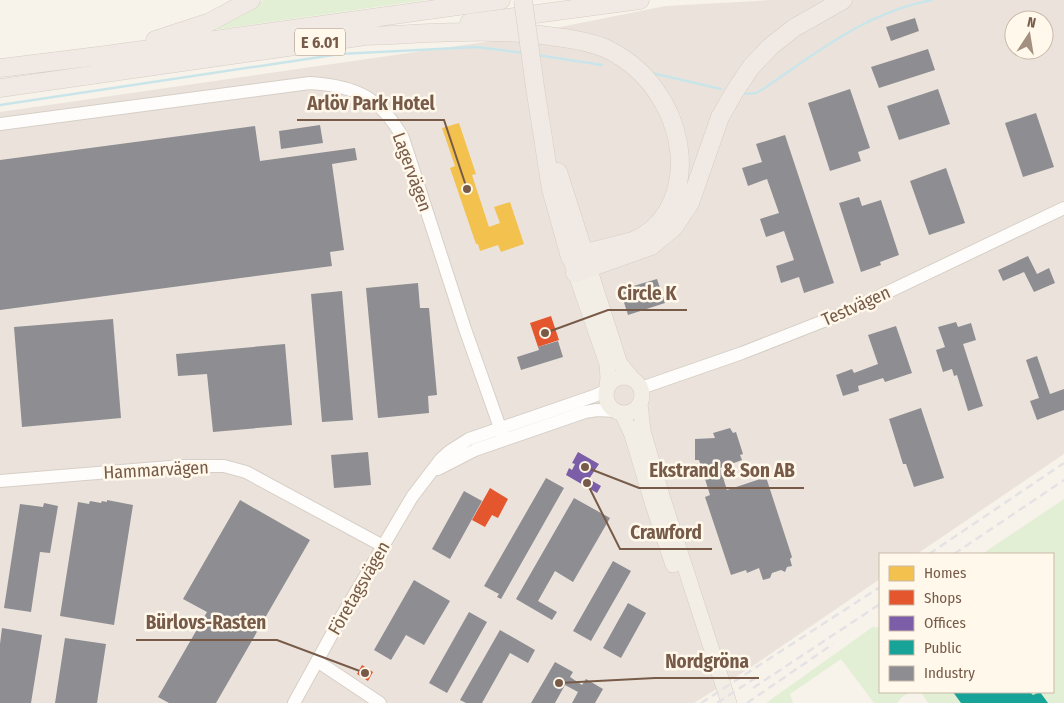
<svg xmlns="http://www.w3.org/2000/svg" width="1064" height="703" font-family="'Fira Sans Condensed',sans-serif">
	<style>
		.industrial { fill: #ebe3db; fill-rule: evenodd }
		.green { fill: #e2efd4 }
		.homes { fill: #f2c14e }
		.shops { fill: #e4572e }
		.offices { fill: #7b5ea7 }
		.public { fill: #17a398 }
		.industry { fill: #8d8d92 }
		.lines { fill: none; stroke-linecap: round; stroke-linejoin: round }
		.stream { stroke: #cae5e9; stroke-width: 2.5 }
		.minor-casing { stroke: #d6cfc6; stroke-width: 14 }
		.major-casing { stroke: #d6cdc5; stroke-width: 16 }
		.highway-casing { stroke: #d6cdc5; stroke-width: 19 }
		.minor { stroke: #fefdfc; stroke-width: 12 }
		.major { stroke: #f3eee5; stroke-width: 15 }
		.highway { stroke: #f1e9e4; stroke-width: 18 }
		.rail { stroke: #e5e2e5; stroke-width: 2.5; stroke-dasharray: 8 5; stroke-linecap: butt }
		.highway-bridge-casing { stroke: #d6cdc5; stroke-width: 19; stroke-linecap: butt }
		.highway-bridge { stroke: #f1e9e4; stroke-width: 18 }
		.labels { text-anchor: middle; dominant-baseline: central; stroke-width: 5; stroke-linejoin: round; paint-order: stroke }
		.shield { fill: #fff8eb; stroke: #a08a79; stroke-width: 1 }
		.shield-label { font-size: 16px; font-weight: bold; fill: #775b48 }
		.street-label { font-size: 18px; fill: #775b48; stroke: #fff8eb }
		.leader { fill: none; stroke: #775b48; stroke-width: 2 }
		.callout-dot { fill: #775b48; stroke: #fff8eb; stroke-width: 2 }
		.callout-label { font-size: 19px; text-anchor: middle; font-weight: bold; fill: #775b48; stroke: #fff8eb; stroke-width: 5; stroke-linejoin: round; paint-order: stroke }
	</style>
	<rect width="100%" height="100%" fill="#f7f3ea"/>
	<path class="industrial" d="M771,0h293v454l-147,100h-37v25l-133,91 -53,33h-694v-591l485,-70 180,-36zM1014,20h30v30h-30z"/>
	<path class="green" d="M263,0h163l-220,31 34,-16z
		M1064,499v204h-136l-7,-11h132v-138h-71z
		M874,626l2,2 4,-2v66h29l-8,6 -4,5h-23l-33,-44 -51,35 3,9h-27z"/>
	<path class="homes" d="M459,123l17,51 -4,1 17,52 11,-4 -6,-16 16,-5 14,42 -23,8 -3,-7 -18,6 -2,-7h-2l-26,-76 5,-2 -13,-38z"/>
	<path class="shops" d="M551,316l8,24 -21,7 -8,-24z
		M490,488l18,11 -10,19 -6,-3 -7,12 -13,-7z
		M362,665l11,7 -5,9 -11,-7z"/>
	<path class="offices" d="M578,452l21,12 -10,15 12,7 -4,7 -31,-18 3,-7 3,2 3,-6 -3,-1z"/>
	<path class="public" d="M953,692h77l3,3 7,-3 8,11h-87z"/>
	<path class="industry" d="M915,18l4,13 -28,10 -5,-14z
		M928,49l7,21 -56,18 -8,-21z
		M850,89l20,59 -12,4 3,9 -31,10 -22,-68z
		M938,89l12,35 -51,16 -12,-34z
		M1036,113l18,54 -31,10 -18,-54z
		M320,125l3,18 -42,6 -2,-18z
		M255,126l5,35 95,-13 2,12 -25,4 12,86 -14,2 2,14 -332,44v-150z
		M785,135l49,148 -30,10 -5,-16 -18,6 -5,-17 18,-6 -10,-29 -18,6 -6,-18 19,-6 -12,-34 -19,7 -6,-18 20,-6 -6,-18z
		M946,168l19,55 -36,12 -19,-54z
		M859,197l3,9 19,-6 18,55 -19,7 1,3 -20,7 -22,-69z
		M1028,256l9,18 12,-6 6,15 -21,9 -10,-20 -21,9 -5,-11z
		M657,279l8,24 -37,12 -8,-25z
		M418,283l2,25h9l8,87 -9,1 1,17 -51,5 -12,-130z
		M342,291l11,129 -31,2 -11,-128z
		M113,319l8,99 -99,9 -8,-100z
		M956,322l2,5 13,-4 5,17 -13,4 20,62 -15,5 -11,-36 -3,1 -2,-7 -9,3 -7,-22 9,-3 -7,-20z
		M896,326l16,47 -27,9 -2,-4 -25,8 1,5 -16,5 -7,-21 16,-6 2,4 24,-9 -10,-29z
		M558,341l5,16 -42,13 -4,-13 22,-7 -1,-3z
		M285,344l7,81 -79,7 -6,-58 -29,2 -2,-22z
		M1037,356l13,38 14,-5v21l-27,10 -7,-19 9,-3 -13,-38z
		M921,408l23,70 -30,9 -8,-23h-3l-14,-45z
		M730,428l3,5 3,-1 7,22 -3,1 2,5 -22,8 7,22 39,-13 26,80 -2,2 2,7 -5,1 -2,5 -4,-2 -9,3 -2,5 -7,2 -4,-12 -12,5 -1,-3 -15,5 -26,-78 5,-2 -11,-35h-4v-21l20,-1 -2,-5z
		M368,452l3,33 -37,3 -3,-33z
		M546,478l18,10 -63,111 -4,-2 2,-3 -15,-8z
		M464,491l18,10 -32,58 -18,-10z
		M574,498l36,20 -37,64 -18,-11 -17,30 19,11 -5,8 -36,-21z
		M107,500l26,5 -19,120 -54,-9 18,-114 11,2 1,-3 11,2 1,-2 5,1z
		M240,500l70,40 -94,163h-47l-11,-6 49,-85 -24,-13z
		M44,503l14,3 -8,47 -10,-1 -9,60 -27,-4 16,-104 23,3z
		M613,561l18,10 -40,70 -18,-10z
		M414,580l36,21 -26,44 -18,-10 -15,25 -17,-10z
		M628,603l18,10 -25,45 -18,-10z
		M469,612l18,10 -40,71 -18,-10z
		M2,628l40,7 -11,68h-31v-59z
		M500,630l35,20 -7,13 -18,-10 -28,50h-16l-6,-3z
		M65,638l41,6 -9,59h-42z
		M555,662l18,10 -3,5 12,8 4,-6 17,10 -8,14h-23l6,-11 -13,-7 -10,18h-24z"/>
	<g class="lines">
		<path class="stream" d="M537,55l65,10
			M652,73l69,16
			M745,94l11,-1 9,-5c52,-36 102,-76 167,-88
			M0,105l340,-51 137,-7 47,6"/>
		<g class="minor-casing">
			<path id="minor" d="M0,124l310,-41c46,3 70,14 93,55l62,191 39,110
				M641,388l101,-35 102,-40 220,-105
				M438,469l37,-19 110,-38 12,-2 18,1
				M0,481l182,-15h42l22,6 137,74
				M317,661l63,42
				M294,703l49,-89 69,-117 29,-38 9,-8 19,-12 125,-43 11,-5"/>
		</g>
		<g class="major-casing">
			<path id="major" d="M586,258l34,106 12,14
				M572,263l35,101 1,14 -1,8
				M606 395a18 18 0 1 1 36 0a18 18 0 1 1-36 0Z
				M640,404l3,27 20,68 66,204
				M622,413l10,22 21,70 20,60"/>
		</g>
		<g class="highway-casing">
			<path id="highway" d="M469,23l171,-23
				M363,36c64,-2 130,-9 193,1 17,2 35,5 51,12 22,11 41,28 53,48 13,20 20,45 20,68 -1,33 -16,63 -47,76l-63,16 -19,-68 -16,-102
				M155,40l55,-18 41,-22
				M0,68l106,-13 395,-55
				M0,88l373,-53
				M558,172l26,81
				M575,273l76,-27 23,-19 16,-24 30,-86 15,-26 16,-24 20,-21 23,-18 49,-28"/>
		</g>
		<use href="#minor" class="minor"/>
		<use href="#major" class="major"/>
		<use href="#highway" class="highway"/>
		<path class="rail" d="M929,554l135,-91
			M954,554l110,-74
			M753,688l127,-84
			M701,703l179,-116
			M717,703l43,-28
			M747,703l86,-59"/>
		<g class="highway-bridge-casing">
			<path id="highway-bridge" d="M523,0l12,87"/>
		</g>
		<use href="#highway-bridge" class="highway-bridge"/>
	</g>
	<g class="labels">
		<rect class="shield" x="295" y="28.5" width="50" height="27" rx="4"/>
		<g class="shield-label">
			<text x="320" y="42">E 6.01</text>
		</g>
		<g class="street-label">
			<text transform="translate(412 172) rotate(70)">Lagervägen</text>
			<text transform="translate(856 306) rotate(-24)">Testvägen</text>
			<text transform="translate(156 470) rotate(-3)">Hammarvägen</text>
			<text transform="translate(359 588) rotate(-60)">Företagsvägen</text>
		</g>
	</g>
	<path class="leader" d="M467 189L444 120H297M545 333L608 310H687M585 467L639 488H804M587 483L620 549H712M365 673L277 640H136M559 683L655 678H759"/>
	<g class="callout-dot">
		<circle cx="467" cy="189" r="5"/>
		<circle cx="545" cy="333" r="5"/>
		<circle cx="585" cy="467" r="5"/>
		<circle cx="587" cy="483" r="5"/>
		<circle cx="365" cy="673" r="5"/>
		<circle cx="559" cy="683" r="5"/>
	</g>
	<g class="callout-label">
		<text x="371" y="110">Arlöv Park Hotel</text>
		<text x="647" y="300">Circle K</text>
		<text x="722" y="477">Ekstrand &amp; Son AB</text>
		<text x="666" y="539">Crawford</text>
		<text x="206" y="629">Bürlovs-Rasten</text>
		<text x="707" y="668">Nordgröna</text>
	</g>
	<rect x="879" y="553" width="175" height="140" fill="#fff8eb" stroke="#c9b9aa"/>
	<rect x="889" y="566" width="25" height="15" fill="#f2c14e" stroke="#c9b9aa"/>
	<text x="924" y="578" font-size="15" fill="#775b48">Homes</text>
	<rect x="889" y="590" width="25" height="15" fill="#e4572e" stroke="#c9b9aa"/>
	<text x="924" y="603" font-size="15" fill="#775b48">Shops</text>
	<rect x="889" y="616" width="25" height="15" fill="#7b5ea7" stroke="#c9b9aa"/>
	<text x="924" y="628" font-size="15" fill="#775b48">Offices</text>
	<rect x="889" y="640" width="25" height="15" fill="#17a398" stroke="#c9b9aa"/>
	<text x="924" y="653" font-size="15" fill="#775b48">Public</text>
	<rect x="889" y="666" width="25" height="15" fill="#8d8d92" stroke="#c9b9aa"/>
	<text x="924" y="678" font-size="15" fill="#775b48">Industry</text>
	<g transform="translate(1029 35) rotate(12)"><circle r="24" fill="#fff8eb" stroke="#c9b9aa"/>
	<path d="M0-4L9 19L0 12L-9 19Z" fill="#a49081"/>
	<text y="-8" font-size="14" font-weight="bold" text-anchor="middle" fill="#775b48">N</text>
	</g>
</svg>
